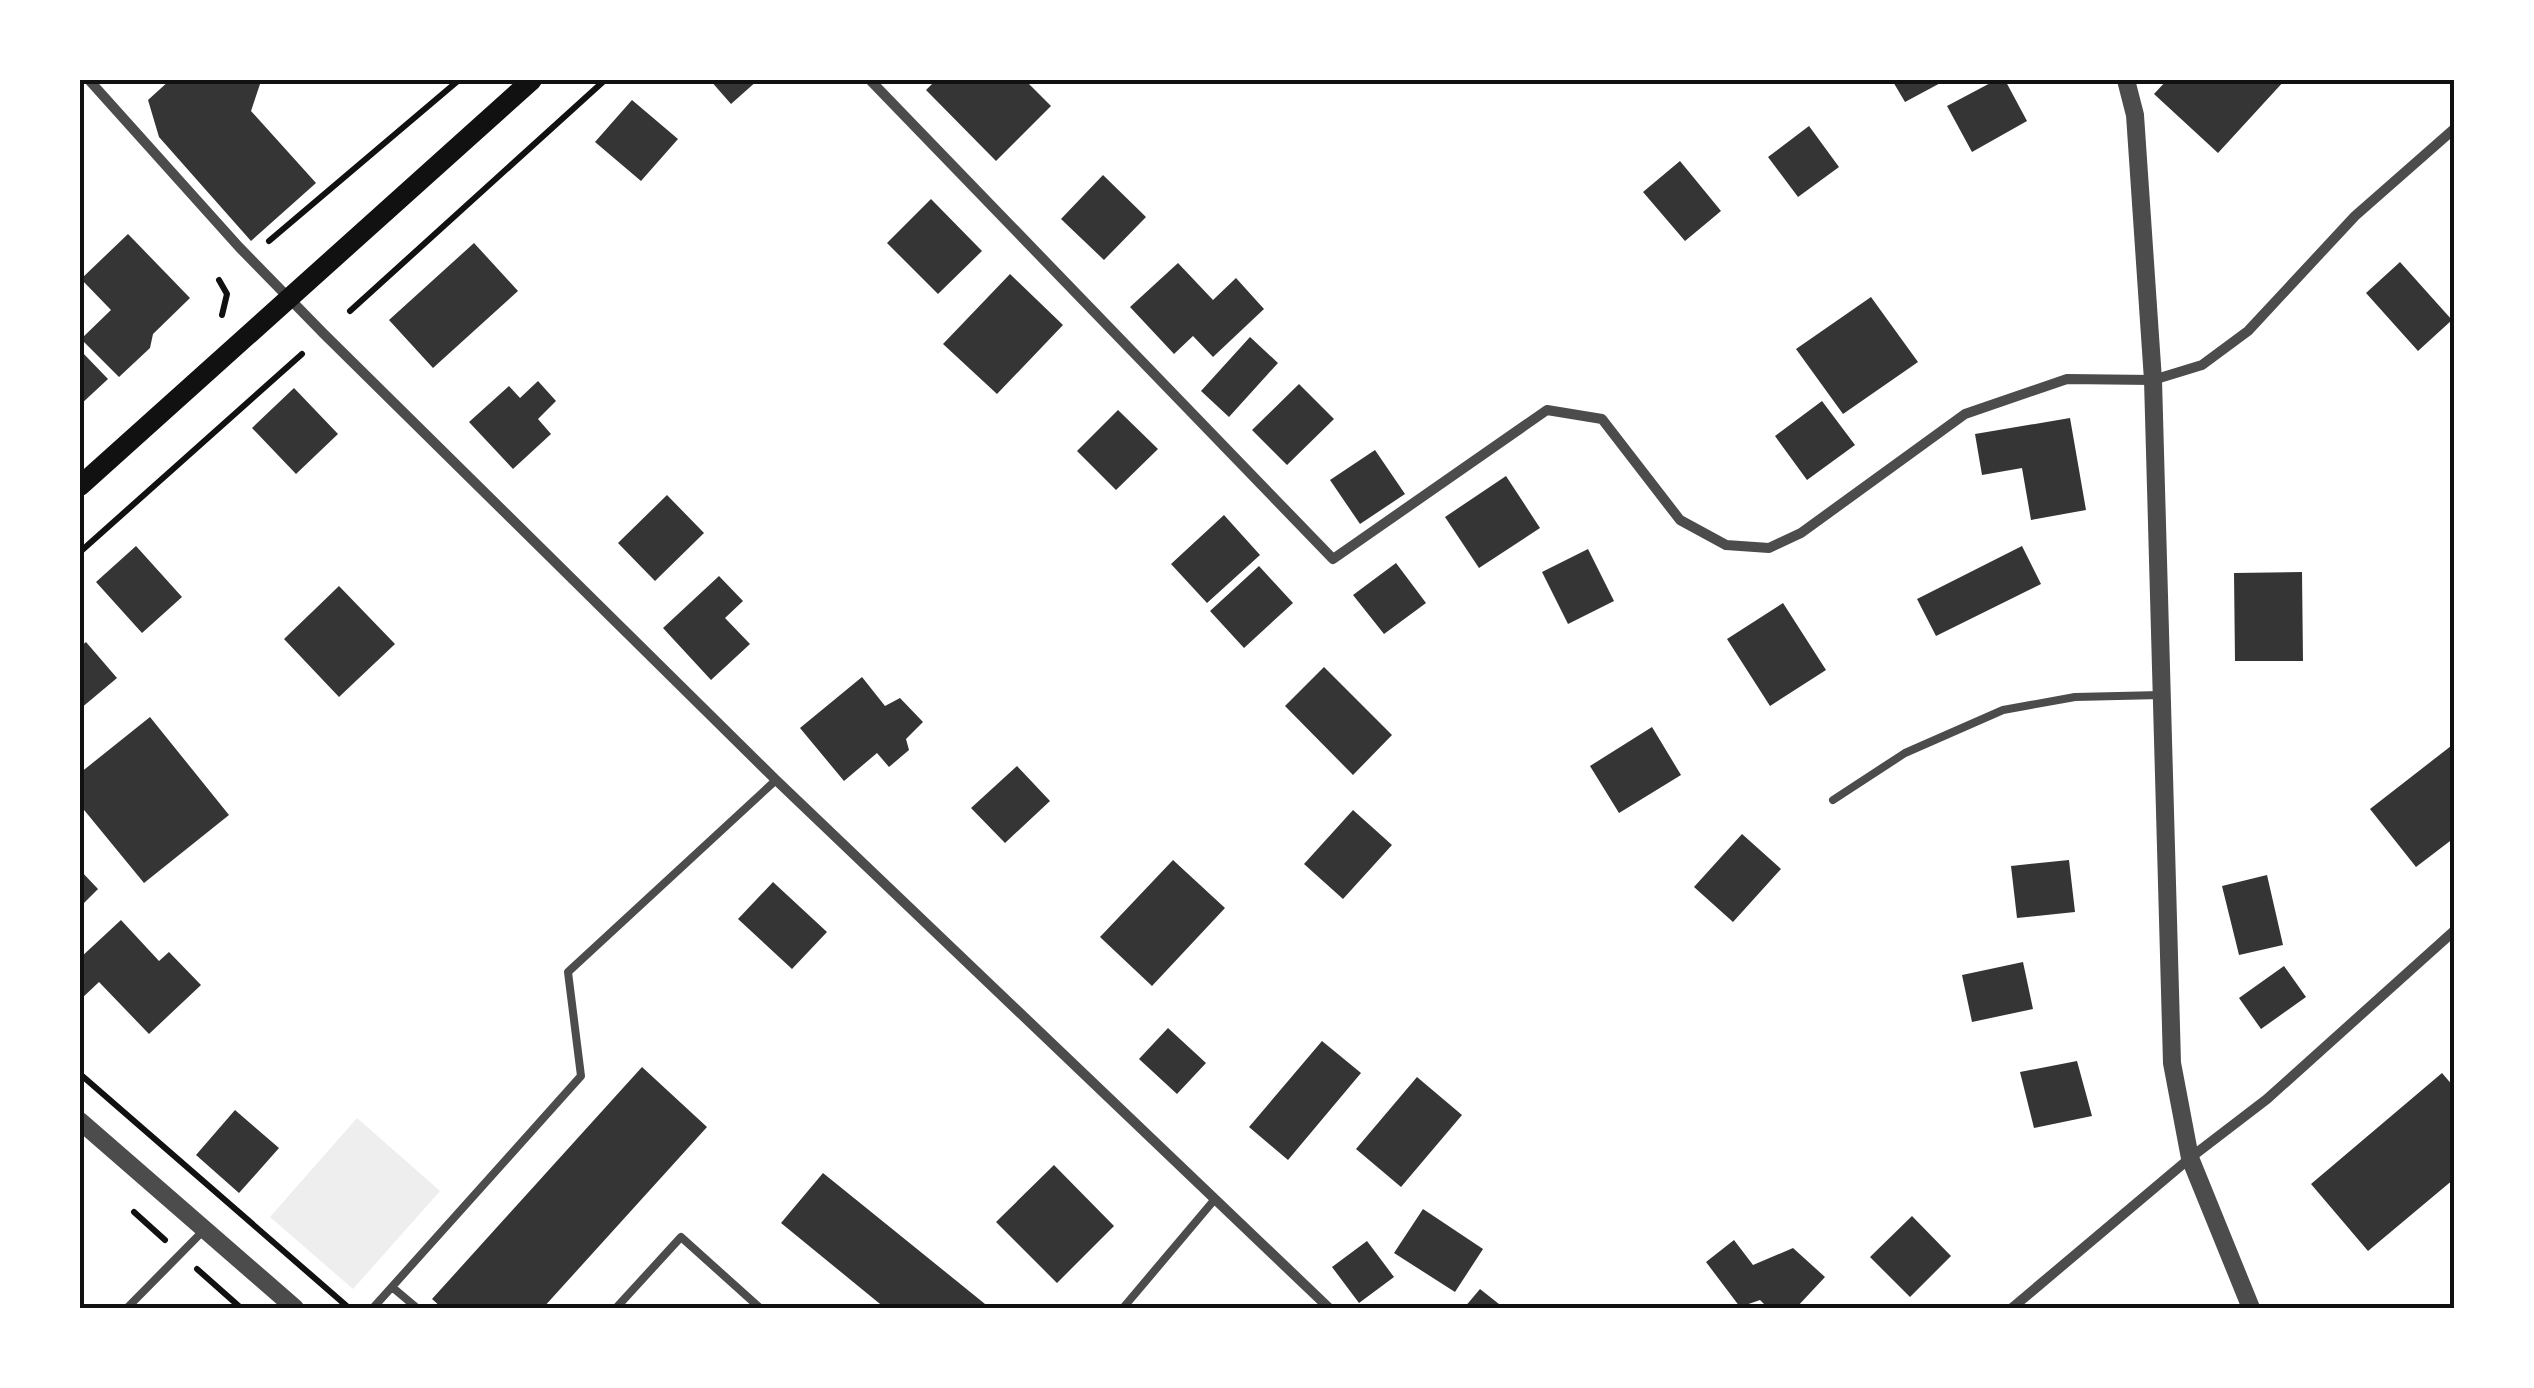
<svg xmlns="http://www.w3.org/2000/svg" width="2534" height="1388" font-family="'PT Sans Narrow',sans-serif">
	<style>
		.green { fill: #eee }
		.building { fill: #353535 }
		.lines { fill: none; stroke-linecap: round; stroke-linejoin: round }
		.path { stroke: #111; stroke-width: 6 }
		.service { stroke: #4c4c4c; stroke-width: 8 }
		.minor { stroke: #4c4c4c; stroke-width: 10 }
		.tertiary { stroke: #4c4c4c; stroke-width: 18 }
		.secondary { stroke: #111; stroke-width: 20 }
		.neatline { fill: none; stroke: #111; stroke-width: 4 }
	</style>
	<rect width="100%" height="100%" fill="#fff"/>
	<path class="green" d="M357,1118l83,73 -87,98 -83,-72z"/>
	<path class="building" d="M170,80h87l3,4 -9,27 65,72 -65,58 -92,-104 -11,-37z
		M710,80h48l-27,24z
		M936,80h89l26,26 -55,55 -70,-71z
		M1892,80h54l-41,22z
		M1996,80h9l22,41 -55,31 -25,-46z
		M2167,80h118l-67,73 -64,-59z
		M632,100l46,39 -37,42 -46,-39z
		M1809,126l30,41 -41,30 -30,-40z
		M1680,161l41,50 -36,30 -42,-49z
		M1103,175l43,42 -42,43 -43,-41z
		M931,199l51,52 -44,43 -51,-51z
		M128,234l62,64 -37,36 -3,14 -31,29 -38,-38 30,-29 -30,-31z
		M474,243l44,48 -85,77 -44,-48z
		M2400,262l52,58 -34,31 -52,-58z
		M1178,263l35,37 23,-22 28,31 -51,48 -20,-21 -19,18 -44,-47z
		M1010,274l53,51 -66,69 -54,-50z
		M1871,297l47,65 -75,52 -47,-65z
		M1250,337l28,26 -49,54 -28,-26z
		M80,350l28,29 -28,26z
		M538,381l18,20 -18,18 13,15 -38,35 -44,-47 40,-36 11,12z
		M1299,384l35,35 -47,46 -35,-35z
		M294,388l44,46 -42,40 -44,-46z
		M1822,401l33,44 -48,35 -32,-44z
		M1118,410l40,39 -42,41 -39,-39z
		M2070,418l16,92 -55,10 -9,-52 -40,7 -7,-41z
		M1375,450l30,44 -45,30 -30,-44z
		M1506,476l34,52 -61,40 -34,-51z
		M667,495l37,38 -49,48 -37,-38z
		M1224,515l36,40 -53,48 -36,-39z
		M136,546l46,51 -40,36 -46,-51z
		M2022,546l19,38 -105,52 -19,-37z
		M1588,549l26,52 -46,23 -26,-52z
		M1396,563l30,40 -42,31 -31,-39z
		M1259,566l34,37 -49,45 -34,-37z
		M2302,572l1,89h-68l-1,-88z
		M719,576l24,25 -18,17 25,26 -39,36 -48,-52z
		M339,586l56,58 -56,53 -55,-58z
		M1783,603l43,67 -56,36 -43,-67z
		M86,642l31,36 -37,31v-62z
		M1324,667l68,68 -39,40 -68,-69z
		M862,677l23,29 15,-8 23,24 -17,17 3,11 -20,17 -12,-14 -33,28 -44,-53z
		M150,717l79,98 -85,68 -64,-78v-32z
		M1652,727l29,48 -62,38 -29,-47z
		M2451,746l3,4v88l-38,29 -46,-58z
		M1017,766l33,35 -45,42 -34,-35z
		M1353,810l39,35 -49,54 -39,-35z
		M1742,834l39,35 -48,53 -39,-35z
		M1173,860l52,48 -73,78 -52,-49z
		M2069,860l6,52 -58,6 -6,-52z
		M80,870l18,19 -18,18z
		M2267,875l16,70 -44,10 -17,-69z
		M773,882l54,50 -35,37 -54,-50z
		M121,920l38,41 10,-9 32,33 -52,49 -50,-52 -19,18v-42z
		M2023,962l10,47 -61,13 -10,-47z
		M2284,966l22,31 -45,32 -22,-31z
		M1168,1028l38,35 -29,31 -38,-35z
		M1322,1041l39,32 -73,87 -39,-33z
		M2077,1061l15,55 -58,12 -14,-56z
		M642,1067l65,60 -164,181h-101l-10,-9z
		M2442,1073l12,14v92l-86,72 -57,-67z
		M1417,1077l45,38 -61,72 -45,-38z
		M235,1110l44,38 -40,45 -43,-38z
		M1054,1165l60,61 -57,57 -61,-61z
		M823,1173l167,135h-105l-104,-85z
		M1423,1209l60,40 -28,43 -61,-39z
		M1912,1216l39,40 -41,41 -40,-40z
		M1734,1240l19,25 40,-17 32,29 -29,31h-28l-8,-8 -20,7 -34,-45z
		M1367,1241l27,36 -35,26 -27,-36z
		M1480,1289l24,19h-40z"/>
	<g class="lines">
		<path class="path" d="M269,241l190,-161
			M219,280l8,14 -5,21
			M350,311l255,-231
			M80,552l222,-198
			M80,1074l269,234
			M134,1212l31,28
			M197,1269l44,39"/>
		<path class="service" d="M1833,800l72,-47 98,-43 72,-13 86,-2
			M392,1287l25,21
			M127,1308l77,-78
			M373,1308l208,-232 -13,-104 208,-192
			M616,1308l65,-71 79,71
			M1123,1308l92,-109"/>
		<path class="minor" d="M89,80l150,167 85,87 452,446 553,528
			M870,80l463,479 214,-149 55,9 78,101 46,25 43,3 32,-15 164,-119 102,-35 86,1 49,-15 46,-34 107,-115 99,-87
			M2012,1308l178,-150 77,-59 187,-168"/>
		<path class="tertiary" d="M2126,80l9,35 18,265 19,683 18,95 61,150
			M80,1121l215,187"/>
		<path class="secondary" d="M80,486l452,-406"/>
	</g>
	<rect width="2534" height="1388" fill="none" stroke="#ffffff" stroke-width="165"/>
	<rect x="82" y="82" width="2370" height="1224" class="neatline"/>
</svg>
